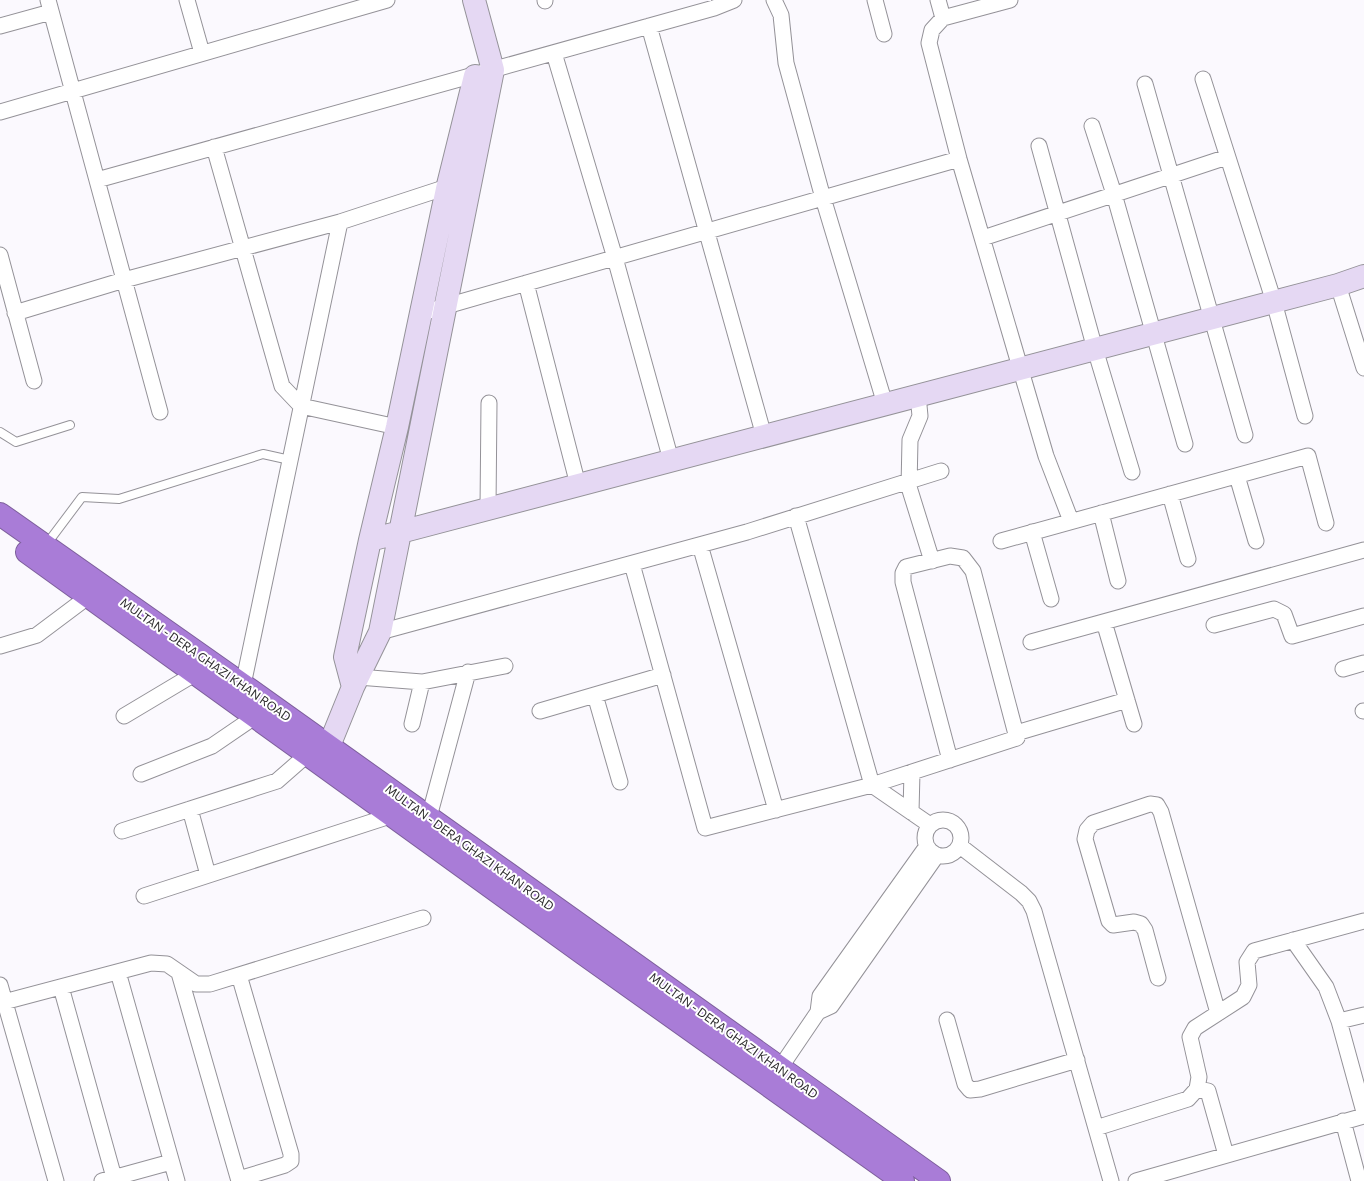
<svg xmlns="http://www.w3.org/2000/svg" width="1364" height="1181" font-family="Commissioner,sans-serif">
	<style>
		.lines { fill: none; stroke-linecap: round; stroke-linejoin: round }
		.lane-casing { stroke: #949298; stroke-width: 10 }
		.street-casing { stroke: #949298; stroke-width: 17 }
		.secondary-casing { stroke: #949298; stroke-width: 24 }
		.highway-casing { stroke: #7e609c; stroke-width: 24 }
		.lane { stroke: #fff; stroke-width: 8 }
		.street { stroke: #fff; stroke-width: 15 }
		.secondary { stroke: #e5d8f3; stroke-width: 22 }
		.highway { stroke: #a97cd7; stroke-width: 22 }
		.labels { text-anchor: middle; dominant-baseline: central; stroke-width: 4; stroke-linejoin: round; paint-order: stroke }
		.street-label { font-size: 12px; fill: #2e2d2f; stroke: #fff }
	</style>
	<rect width="100%" height="100%" fill="#fbf9fe"/>
	<g class="lines">
		<g class="lane-casing">
			<path id="lane" d="M0,432l16,10 54,-17
				M46,545l36,-48 37,2 144,-45 27,6"/>
		</g>
		<g class="street-casing">
			<path id="street" d="M48,0l112,412
				M187,0l15,53
				M545,0v1
				M774,0l7,15 5,48 37,135 62,206
				M875,0l9,34
				M938,0l5,18
				M1010,0l-67,18 -11,12 -3,13 30,116 87,297 25,65
				M0,26l51,-14
				M649,26l115,410
				M554,53l61,205 56,202
				M1203,79l71,223 31,114
				M1145,84l100,351
				M0,112l387,-112
				M1092,126l22,68 71,250
				M1039,146l56,203 37,123
				M214,147l68,239 19,20 96,21
				M97,180l617,-172 20,-8
				M983,238l244,-81
				M0,255l34,126
				M526,283l52,202
				M1338,285l26,83
				M15,313l109,-33 216,-58 113,-37
				M422,313l537,-154
				M918,395l2,21 -10,24 -1,47 23,74
				M1237,476l19,65
				M1170,494l18,65
				M488,508l1,-105
				M1101,513l17,68
				M796,516l76,269 58,40
				M1032,532l19,67
				M1001,541l307,-85 18,67
				M700,545l76,265
				M632,564l73,264 167,-43 145,-47 -44,-167 -10,-13 -13,-2 -44,11 -3,6v9l47,178
				M1104,622l30,102
				M1214,625l60,-16 10,5 8,22 72,-20
				M380,632l367,-100 194,-61
				M1031,642l333,-92
				M0,646l37,-11 52,-39
				M1343,669l21,-6
				M358,677l64,5 83,-16
				M243,685l97,-463
				M595,695l25,87
				M540,711l123,-36
				M1363,711h1
				M124,716l72,-43
				M412,724l10,-42
				M1016,733l111,-33
				M141,774l71,-28 44,-30
				M190,809l18,66
				M911,812l1,-40
				M429,817l39,-145
				M925 838a18 18 0 1 1 36 0a18 18 0 1 1-36 0Z
				M122,831l155,-50 32,-28
				M960,846l61,47 8,8 5,10 77,270
				M144,896l249,-81
				M1293,940l33,47 13,34 25,91
				M118,972l59,209
				M179,973l60,208
				M1158,978l-13,-48 -4,-6 -7,-2 -21,3 -4,-4 -24,-82 2,-9 6,-7 57,-19 7,1 4,7 57,201
				M0,985l56,196
				M61,987l54,194
				M0,1003l151,-40 16,1 29,20h14l213,-66
				M818,1012l13,-6 106,-151
				M947,1020l18,64 5,6 10,-1 97,-29
				M1339,1021l25,-6
				M780,1068l38,-56 2,-16 107,-150
				M1197,1089l11,2 18,64
				M1343,1121l16,60
				M1096,1128l92,-29 9,-10 2,-12 -9,-40 5,-9 48,-31 6,-12 -2,-23 7,-11 110,-30
				M239,1179l46,-14 6,-4v-7l-52,-179
				M102,1181l69,-19
				M1136,1181l228,-65"/>
		</g>
		<g class="secondary-casing">
			<path id="secondary" d="M370,540l968,-255 26,-9
				M353,687l-8,-30 25,-117 27,-113 50,-238 28,-113
				M329,746l24,-59 27,-55 113,-562 -19,-70"/>
		</g>
		<g class="highway-casing">
			<path id="highway" d="M0,514l243,171 696,496
				M27,552l557,402 319,227"/>
		</g>
		<use href="#lane" class="lane"/>
		<use href="#street" class="street"/>
		<use href="#secondary" class="secondary"/>
		<use href="#highway" class="highway"/>
	</g>
	<g class="labels">
		<g class="street-label">
			<text transform="translate(206 659) rotate(35)">MULTAN - DERA GHAZI KHAN ROAD</text>
			<text transform="translate(470 847) rotate(36)">MULTAN - DERA GHAZI KHAN ROAD</text>
			<text transform="translate(734 1035) rotate(36)">MULTAN - DERA GHAZI KHAN ROAD</text>
		</g>
	</g>
</svg>
